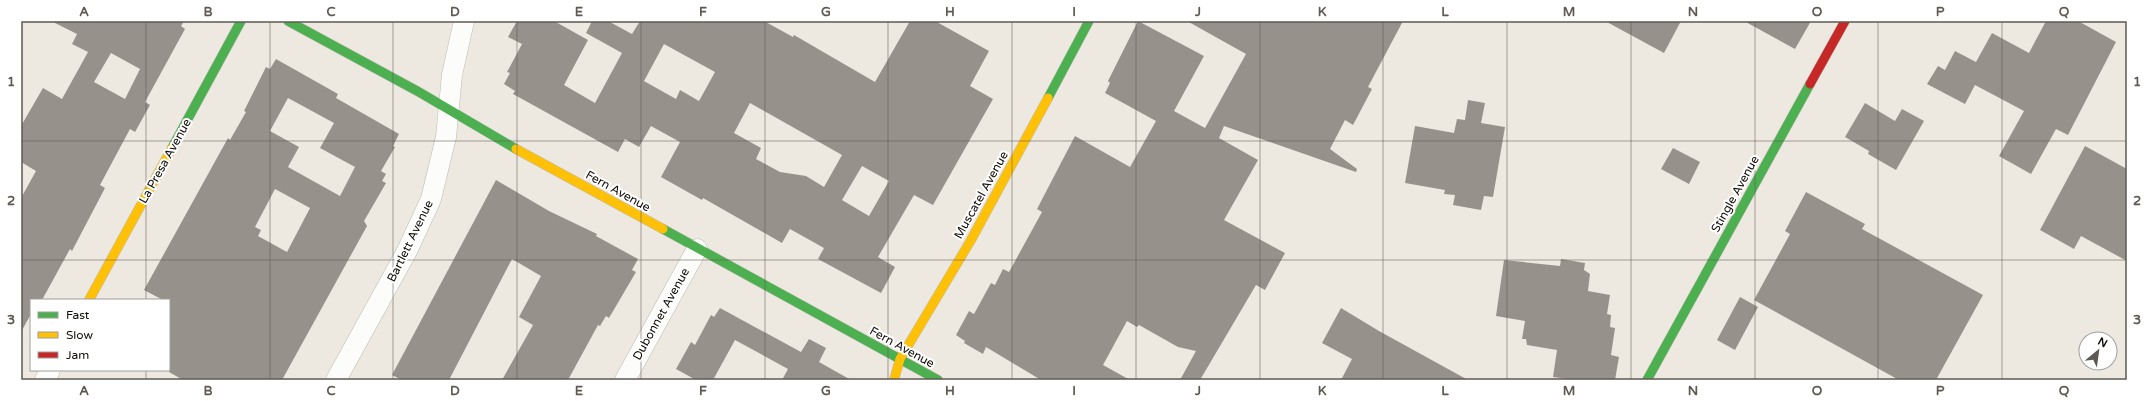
<svg xmlns="http://www.w3.org/2000/svg" width="2148" height="401" font-family="'Varela Round',sans-serif">
	<style>
		.building { fill: #96928b; fill-rule: evenodd }
		.lines { fill: none; stroke-linecap: round; stroke-linejoin: round }
		.street-casing { stroke: #bcb9b2; stroke-width: 21 }
		.fast-casing { stroke: #bcb9b2; stroke-width: 10 }
		.slow-casing { stroke: #bcb9b2; stroke-width: 10 }
		.jam-casing { stroke: #bcb9b2; stroke-width: 10 }
		.street { stroke: #fcfcfa; stroke-width: 20 }
		.fast { stroke: #4caf50; stroke-width: 9 }
		.slow { stroke: #ffc107; stroke-width: 9 }
		.jam { stroke: #c62828; stroke-width: 9 }
		.grid { fill: none; stroke: #5e5a53; stroke-width: 1; stroke-opacity: 0.55 }
		.labels { text-anchor: middle; dominant-baseline: central; stroke-width: 4; stroke-linejoin: round; paint-order: stroke }
		.street-label { font-size: 12px; fill: #100d07; stroke: #fff }
		.neatline { fill: none; stroke: #5e5a53; stroke-width: 1.5 }
		.grid-label { font-size: 13px; text-anchor: middle; font-weight: bold; fill: #5e5a53 }
	</style>
	<rect width="100%" height="100%" fill="#eee9e0"/>
	<path class="building" d="M51,21h133l-3,5 4,3 -40,73 5,3 -15,27 -5,-3 -30,56 5,3 -33,63 -2,-2 -28,51h-11v14l-10,18v-134l15,-27 -15,-9v-36l22,-38 19,11 26,-47 -16,-8 5,-10zM111,53l29,16 -15,30 -31,-17z
		M517,21h37l34,19 -24,45 31,18 27,-50 -36,-20 6,-12h16l24,13 8,-13h124l29,16 1,-2 81,47 35,-61h25l54,30 -19,35 23,13 -60,106 -19,-10 -36,62 17,10 -14,26 -63,-34 6,-11 -34,-19 -8,14 -79,-45 -1,2 -41,-23 19,-35 -29,-16 -12,21 -14,-8 -7,13 -105,-58 2,-3 -11,-7 6,-11 -3,-1 15,-28 -14,-7zM664,44l51,28 -16,29 -19,-11 -4,9 -32,-18zM750,103l92,52 -18,32 -18,-11 -26,-4 -24,-13 5,-11 -27,-15zM862,166l27,15 -20,35 -27,-16z
		M1138,21l66,35 -30,55 31,17 41,-74 -59,-33h216l-35,66 4,2 -19,36 -8,-5 -15,29 27,20 -1,3 -132,-46 -5,12 39,22 -34,60 61,33 -20,37 -9,-5 -56,95h-20l16,-29 -18,-4 -39,-22 -2,2 -10,-6 -24,44 27,15h-89l-55,-33 -3,7 -19,-11 1,-2 -9,-6 13,-24 5,3 17,-31 4,2 8,-16 6,3 33,-60 -5,-3 38,-73 55,31 26,-46 -51,-28 5,-10 -2,-2z
		M1605,21h76l-17,32z
		M1744,21h67l-16,28z
		M2046,21h32l38,21 -48,93 -12,-6 -25,45 -32,-18 25,-45 -49,-26 -10,19 -38,-20 11,-18 7,4 10,-19 21,11 16,-29 37,20z
		M276,59l62,35 -2,4 63,36 -6,12 2,1 -14,24 5,3 -4,7 4,2 -22,38 3,5 -85,154h-99l-14,-8v-72h-6l-19,-10 84,-152 2,2 16,-28 -2,-1 22,-44 4,2zM288,98l46,25 -14,25 35,19 -15,29 -52,-29 11,-20 -29,-16zM275,189l35,19 -23,44 -29,-16 3,-6 -6,-3z
		M1468,100l17,3 -4,20 24,4 -12,70 -9,-1 -3,14 -28,-5 2,-10 -11,-1 1,-4 -40,-7 10,-57 39,7 3,-14 8,1z
		M1865,103l30,18 7,-12 22,12 -28,49 -28,-16 1,-3 -24,-14z
		M2085,146l42,23v92l-46,-25 -7,13 -34,-19z
		M1673,148l27,14 -11,22 -28,-15z
		M496,180l53,31 48,23 -1,2 42,23 -6,11 4,2 -27,46 -3,-2 -6,10 -2,-1 -30,55h-66l31,-55 -14,-8 22,-41 -29,-17 -63,121h-47l-10,-5z
		M1806,192l59,32 -3,5 121,66 -47,85h-37l-145,-80 36,-66 -5,-3z
		M1561,259l24,4 -1,7 6,4 -2,17 22,4 -3,19 4,1 -1,12 5,1 -4,27 8,2 -4,23h-40l-22,-3 4,-27 -30,-5 -1,-6h-4l3,-18 -29,-5 8,-56 56,6z
		M1740,297l18,10 -23,43 -18,-10z
		M720,308l81,44 8,-13 17,9 -7,14 32,18h-69l6,-11 -53,-29 -22,40h-17l-20,-11 15,-27 4,3 16,-30 3,2z
		M1341,308l38,23 89,49h-127l11,-21 -30,-16z"/>
	<g class="lines">
		<g class="street-casing">
			<path id="street" d="M45,380l5,-10
				M336,380l71,-129 24,-52 15,-62 6,-62 12,-54
				M625,380l72,-131"/>
		</g>
		<g class="fast-casing">
			<path id="fast" d="M288,21l131,71 97,57
				M1048,98l41,-77
				M172,148l69,-127
				M663,229l275,151
				M1647,380l163,-296"/>
		</g>
		<g class="slow-casing">
			<path id="slow" d="M516,149l147,80
				M89,300l83,-152
				M894,380l6,-21 71,-119 77,-142"/>
		</g>
		<g class="jam-casing">
			<path id="jam" d="M1810,84l35,-63"/>
		</g>
		<use href="#street" class="street"/>
		<use href="#fast" class="fast"/>
		<use href="#slow" class="slow"/>
		<use href="#jam" class="jam"/>
	</g>
	<path class="grid" d="M146,21v279M270,21v359M393,21v359M517,21v359M641,21v359M765,21v359M888,21v359M1012,21v359M1136,21v359M1260,21v359M1383,21v359M1507,21v359M1631,21v359M1755,21v359M1878,21v359M2002,21v359M21,141h2106M21,260h2106M146,370v10"/>
	<g class="labels">
		<g class="street-label">
			<text transform="translate(165 161) rotate(-61)">La Presa Avenue</text>
			<text transform="translate(618 191) rotate(29)">Fern Avenue</text>
			<text transform="translate(1735 194) rotate(-61)">Stingle Avenue</text>
			<text transform="translate(981 195) rotate(-61)">Muscatel Avenue</text>
			<text transform="translate(410 241) rotate(-64)">Bartlett Avenue</text>
			<text transform="translate(661 314) rotate(-61)">Dubonnet Avenue</text>
			<text transform="translate(902 347) rotate(29)">Fern Avenue</text>
		</g>
	</g>
	<rect width="2148" height="401" fill="none" stroke="#ffffff" stroke-width="44"/>
	<rect x="30" y="299" width="140" height="72" fill="#ffffff" stroke="#9f9e9c"/>
	<rect x="38" y="312" width="20" height="6" fill="#4caf50" stroke="#9f9e9c"/>
	<text x="66" y="319" font-size="12" fill="#100d07">Fast</text>
	<rect x="38" y="332" width="20" height="6" fill="#ffc107" stroke="#9f9e9c"/>
	<text x="66" y="339" font-size="12" fill="#100d07">Slow</text>
	<rect x="38" y="352" width="20" height="6" fill="#c62828" stroke="#9f9e9c"/>
	<text x="66" y="359" font-size="12" fill="#100d07">Jam</text>
	<g transform="translate(2098 351) rotate(29)"><circle r="19" fill="#ffffff" stroke="#9f9e9c"/>
	<path d="M0-3L7 15L0 10L-7 15Z" fill="#5e5a53"/>
	<text y="-6" font-size="11" font-weight="bold" text-anchor="middle" fill="#100d07">N</text>
	</g>
	<rect x="22" y="22" width="2104" height="357" class="neatline"/>
	<g class="grid-label">
		<text x="84" y="16">A</text>
		<text x="208" y="16">B</text>
		<text x="331" y="16">C</text>
		<text x="455" y="16">D</text>
		<text x="579" y="16">E</text>
		<text x="703" y="16">F</text>
		<text x="826" y="16">G</text>
		<text x="950" y="16">H</text>
		<text x="1074" y="16">I</text>
		<text x="1198" y="16">J</text>
		<text x="1322" y="16">K</text>
		<text x="1445" y="16">L</text>
		<text x="1569" y="16">M</text>
		<text x="1693" y="16">N</text>
		<text x="1817" y="16">O</text>
		<text x="1940" y="16">P</text>
		<text x="2064" y="16">Q</text>
		<text x="11" y="86">1</text>
		<text x="2137" y="86">1</text>
		<text x="11" y="205">2</text>
		<text x="2137" y="205">2</text>
		<text x="11" y="324">3</text>
		<text x="2137" y="324">3</text>
		<text x="84" y="395">A</text>
		<text x="208" y="395">B</text>
		<text x="331" y="395">C</text>
		<text x="455" y="395">D</text>
		<text x="579" y="395">E</text>
		<text x="703" y="395">F</text>
		<text x="826" y="395">G</text>
		<text x="950" y="395">H</text>
		<text x="1074" y="395">I</text>
		<text x="1198" y="395">J</text>
		<text x="1322" y="395">K</text>
		<text x="1445" y="395">L</text>
		<text x="1569" y="395">M</text>
		<text x="1693" y="395">N</text>
		<text x="1817" y="395">O</text>
		<text x="1940" y="395">P</text>
		<text x="2064" y="395">Q</text>
	</g>
</svg>
